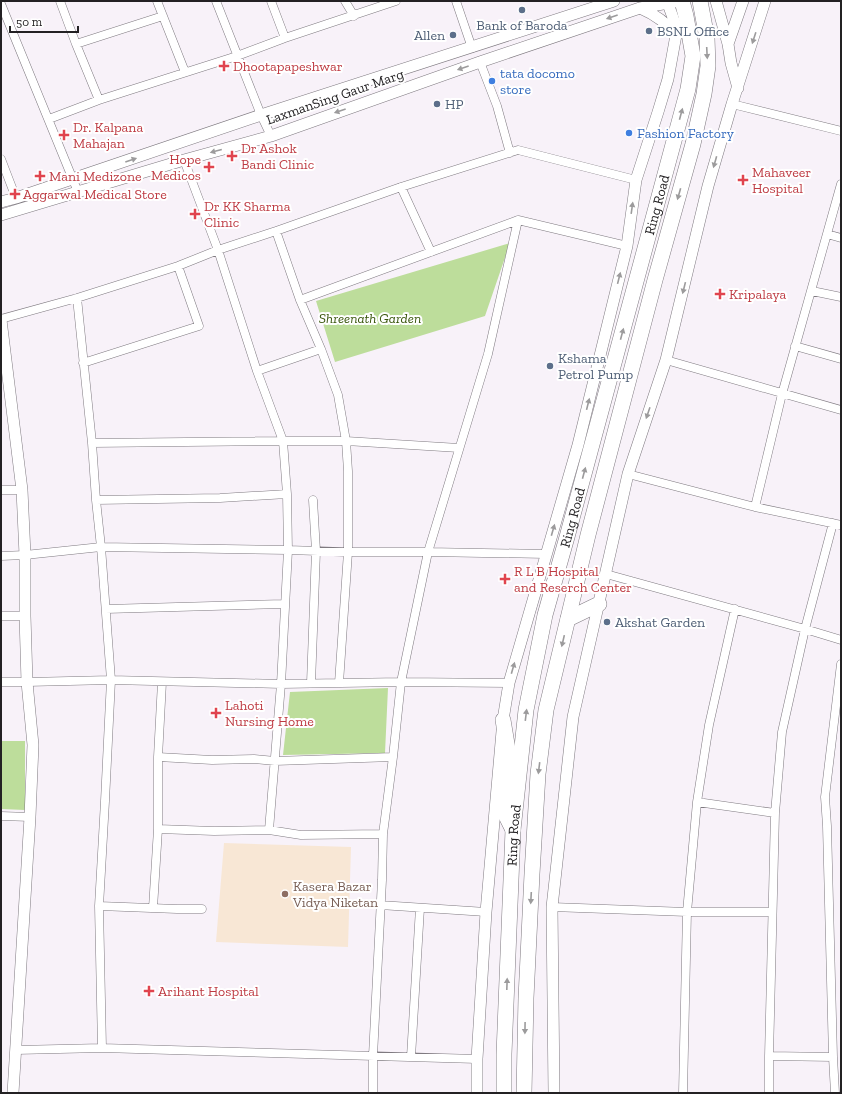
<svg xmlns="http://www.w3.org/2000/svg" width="842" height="1094" font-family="'Zilla Slab',serif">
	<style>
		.education { fill: #f8e7d5 }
		.green { fill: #bddd9b }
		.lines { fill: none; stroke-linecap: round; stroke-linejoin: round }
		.street-casing { stroke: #7f7a80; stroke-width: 9 }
		.secondary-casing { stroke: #7f7a80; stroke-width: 12 }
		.highway-casing { stroke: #7f7a80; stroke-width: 16 }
		.street { stroke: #fff; stroke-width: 8 }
		.secondary { stroke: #fff; stroke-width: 11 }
		.highway { stroke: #fff; stroke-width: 15 }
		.oneway { fill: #9c9b9c }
		.service-dot { fill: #5c6f8a; stroke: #fff; stroke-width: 1.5 }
		.health-dot { fill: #e0444e; stroke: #fff; stroke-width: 1.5 }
		.shop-dot { fill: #3f7fe0; stroke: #fff; stroke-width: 1.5 }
		.education-dot { fill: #8d6e63; stroke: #fff; stroke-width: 1.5 }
		.labels { text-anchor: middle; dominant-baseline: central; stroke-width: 4; stroke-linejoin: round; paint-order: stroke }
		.service-label { font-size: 14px; fill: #4e5e75; stroke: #fff; text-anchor: start }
		.health-label { font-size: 14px; fill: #be3a42; stroke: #fff; text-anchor: start }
		.shop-label { font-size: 14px; fill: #366cbe; stroke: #fff; text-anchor: start }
		.street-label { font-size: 14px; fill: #232123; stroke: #fff }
		.park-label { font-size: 14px; font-style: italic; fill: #38550a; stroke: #fff }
		.education-label { font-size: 14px; fill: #785e54; stroke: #fff; text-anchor: start }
	</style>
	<rect width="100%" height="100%" fill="#f8f2f9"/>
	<path class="education" d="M224,843l127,4 -3,100 -132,-5z"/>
	<path class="green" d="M510,243l-25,73 -150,46 -19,-61z
		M388,688l-3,65 -102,2 7,-63z
		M1,741h24v69l-24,-1z"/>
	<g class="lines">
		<g class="street-casing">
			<path id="street" d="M60,1l16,43 23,56
				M157,1l28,71
				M216,1l45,114 10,21
				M271,1l14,37
				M345,1l9,15
				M456,1l16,47
				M1,4l77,188
				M76,44l87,-28
				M480,62l17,44 13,47
				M732,104l109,27
				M49,119l50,-19 138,-44 48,-18 111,-37
				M1,159l15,39
				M184,160l34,90 39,121 26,70 4,53 1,56 -7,134 -12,146
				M401,187l30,65
				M276,231l24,69 21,49 17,46 8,46 2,30v81l-9,131
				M827,234l14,4
				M812,291l29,6
				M77,298l15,145 4,57 5,47 10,133 -6,121 -6,105 3,142
				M300,300l218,-80 109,26
				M1,319l76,-21 101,-32 40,-16 58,-19 125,-44 117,-37 118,30
				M795,346l46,13
				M666,360l175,50
				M83,363l116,-37 -21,-60
				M257,371l64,-22
				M92,443l191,-2h63l113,7
				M628,474l127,33 86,18
				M1,490h21
				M96,500l124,-2 67,-4
				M755,507l27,-113 59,-210
				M1,556l24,-1 76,-8 187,3 60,2h80l118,2
				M606,574l199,55 36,11
				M106,609l178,-5
				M1,616h24
				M1,682h26l84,-2 170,4 120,-2 108,1
				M311,683l5,-132 -3,-51
				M158,757l54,3 42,-1 21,2 118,-4
				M697,802l78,11
				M1,816l29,1
				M158,829l56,2 55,-1 32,5 82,-1
				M380,905l106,7
				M99,906l78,3h25
				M552,907l135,5h85
				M153,908l5,-79v-72l4,-75
				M16,1050l86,-2 375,11
				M769,1056l64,1 2,36
				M411,1057l9,-149
				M833,1057l-6,-231 -2,-29 16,-133
				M373,1093v-37l9,-176 1,-46 10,-77 8,-75 27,-130 60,-198 30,-134
				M683,1093l4,-181 10,-110 12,-77 26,-116
				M769,1093v-37l6,-243 7,-81 23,-103 28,-106"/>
		</g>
		<g class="secondary-casing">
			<path id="secondary" d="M716,1l12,43 3,19 7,25
				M640,8c14,6 27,15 36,27
				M728,44l15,-43
				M1,202l15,-4 245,-83 353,-114
				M1,215l183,-55 87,-24 209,-74 160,-54 34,-6
				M1,320l21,170 3,65v61l2,66 6,63 -3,72 -17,276
				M477,1093v-34l9,-147 17,-192 6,-37 69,-238 49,-199 9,-66 22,-68 10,-33 8,-44v-9l-9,-25
				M554,1093l-2,-186 21,-190 55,-243 38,-114 42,-174 24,-82 33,-103"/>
		</g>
		<g class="highway-casing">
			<g id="highway">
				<path d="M568,619l31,-15"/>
				<path d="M503,720l5,30 -6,58 11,22"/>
				<path id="s1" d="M504,1093v-39l9,-224 13,-120 19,-95 22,-78 121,-448 5,-33 -7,-40 -4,-15"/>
				<path d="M524,1093l2,-95 6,-124 6,-100 8,-64 42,-175 67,-255 38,-136 11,-50 4,-28 -1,-28 -7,-37"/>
			</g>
		</g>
		<use href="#street" class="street"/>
		<use href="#secondary" class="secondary"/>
		<use href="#highway" class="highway"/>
	</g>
	<defs><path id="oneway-solid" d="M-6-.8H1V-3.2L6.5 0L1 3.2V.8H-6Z"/></defs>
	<g class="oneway">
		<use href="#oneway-solid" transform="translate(612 17) rotate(161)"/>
		<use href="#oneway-solid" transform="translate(754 38) rotate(108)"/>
		<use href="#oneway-solid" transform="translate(707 53) rotate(87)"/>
		<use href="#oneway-solid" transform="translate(463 68) rotate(161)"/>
		<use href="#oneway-solid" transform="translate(340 111) rotate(161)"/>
		<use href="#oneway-solid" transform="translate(681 114) rotate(-75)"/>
		<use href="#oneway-solid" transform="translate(216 151) rotate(165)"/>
		<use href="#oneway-solid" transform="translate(131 160) rotate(-19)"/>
		<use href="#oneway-solid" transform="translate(715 162) rotate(106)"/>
		<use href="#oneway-solid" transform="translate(679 194) rotate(106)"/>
		<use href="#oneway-solid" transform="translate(632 208) rotate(-82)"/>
		<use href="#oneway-solid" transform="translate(619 278) rotate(-76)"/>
		<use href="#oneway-solid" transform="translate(684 288) rotate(104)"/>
		<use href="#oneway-solid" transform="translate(622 334) rotate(-75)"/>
		<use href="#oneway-solid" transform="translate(588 404) rotate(-76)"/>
		<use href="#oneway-solid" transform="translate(648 413) rotate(109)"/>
		<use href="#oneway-solid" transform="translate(584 473) rotate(-75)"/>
		<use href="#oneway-solid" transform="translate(553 530) rotate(-74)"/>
		<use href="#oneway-solid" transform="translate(563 641) rotate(103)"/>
		<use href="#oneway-solid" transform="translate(513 668) rotate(-74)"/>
		<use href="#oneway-solid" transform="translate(526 715) rotate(-83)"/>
		<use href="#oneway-solid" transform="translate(539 768) rotate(97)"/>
		<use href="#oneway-solid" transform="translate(531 898) rotate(93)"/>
		<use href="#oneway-solid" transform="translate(507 984) rotate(-88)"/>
		<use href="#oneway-solid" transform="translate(525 1028) rotate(91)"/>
	</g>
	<g class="service-dot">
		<circle cx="522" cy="10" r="4"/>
		<circle cx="649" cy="31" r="4"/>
		<circle cx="453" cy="35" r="4"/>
		<circle cx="437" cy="104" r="4"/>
		<circle cx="550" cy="366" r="4"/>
		<circle cx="607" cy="622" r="4"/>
	</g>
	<g class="health-dot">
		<path d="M222 60h4v4h4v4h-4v4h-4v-4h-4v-4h4z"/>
		<path d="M62 129h4v4h4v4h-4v4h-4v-4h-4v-4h4z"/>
		<path d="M230 150h4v4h4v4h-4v4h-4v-4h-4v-4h4z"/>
		<path d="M207 161h4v4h4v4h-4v4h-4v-4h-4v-4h4z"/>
		<path d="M38 170h4v4h4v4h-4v4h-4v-4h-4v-4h4z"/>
		<path d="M741 174h4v4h4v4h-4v4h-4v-4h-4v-4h4z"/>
		<path d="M13 188h4v4h4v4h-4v4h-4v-4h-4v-4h4z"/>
		<path d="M193 208h4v4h4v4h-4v4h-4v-4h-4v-4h4z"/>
		<path d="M718 288h4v4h4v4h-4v4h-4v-4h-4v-4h4z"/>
		<path d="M503 573h4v4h4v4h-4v4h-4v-4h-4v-4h4z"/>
		<path d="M214 707h4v4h4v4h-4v4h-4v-4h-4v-4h4z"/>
		<path d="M147 985h4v4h4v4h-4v4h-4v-4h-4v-4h4z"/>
	</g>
	<g class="shop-dot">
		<circle cx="492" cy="81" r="4"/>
		<circle cx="629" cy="133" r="4"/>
	</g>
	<circle class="education-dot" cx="285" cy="894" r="4"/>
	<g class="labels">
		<g class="service-label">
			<text x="522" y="25" text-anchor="middle">Bank of Baroda</text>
			<text x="657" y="31">BSNL Office</text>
			<text x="445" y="35" text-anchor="end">Allen</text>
			<text x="445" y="104">HP</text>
			<text x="558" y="358">Kshama<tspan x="558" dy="16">Petrol Pump</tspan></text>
			<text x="615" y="622">Akshat Garden</text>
		</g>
		<g class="health-label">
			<text x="233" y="66">Dhootapapeshwar</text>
			<text x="73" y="127">Dr. Kalpana<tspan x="73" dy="16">Mahajan</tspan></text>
			<text x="241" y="148">Dr Ashok<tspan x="241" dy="16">Bandi Clinic</tspan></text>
			<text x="201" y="159" text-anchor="end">Hope<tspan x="201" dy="16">Medicos</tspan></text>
			<text x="752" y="172">Mahaveer<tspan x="752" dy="16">Hospital</tspan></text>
			<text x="49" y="176">Mani Medizone</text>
			<text x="23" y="194">Aggarwal Medical Store</text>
			<text x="204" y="206">Dr KK Sharma<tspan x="204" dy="16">Clinic</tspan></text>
			<text x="729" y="294">Kripalaya</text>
			<text x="514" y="571">R L B Hospital<tspan x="514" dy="16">and Reserch Center</tspan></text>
			<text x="225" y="705">Lahoti<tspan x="225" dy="16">Nursing Home</tspan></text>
			<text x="158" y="991">Arihant Hospital</text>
		</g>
		<g class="shop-label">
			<text x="500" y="73">tata docomo<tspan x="500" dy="16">store</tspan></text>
			<text x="637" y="133">Fashion Factory</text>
		</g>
		<g class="street-label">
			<text transform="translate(335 97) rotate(-19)">LaxmanSing Gaur Marg</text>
			<text stroke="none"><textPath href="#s1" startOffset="906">Ring Road</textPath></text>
			<text stroke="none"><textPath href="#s1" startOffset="582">Ring Road</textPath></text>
			<text stroke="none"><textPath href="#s1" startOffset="258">Ring Road</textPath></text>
		</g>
		<g class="park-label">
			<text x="370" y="318">Shreenath Garden</text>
		</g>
		<g class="education-label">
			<text x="293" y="886">Kasera Bazar<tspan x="293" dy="16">Vidya Niketan</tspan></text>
		</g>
	</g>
	<rect width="842" height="1094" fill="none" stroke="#232123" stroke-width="4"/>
	<path d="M10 26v6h68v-6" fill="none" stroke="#232123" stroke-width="2"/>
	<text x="16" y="26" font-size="12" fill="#232123" stroke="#ffffff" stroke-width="3" paint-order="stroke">50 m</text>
</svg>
